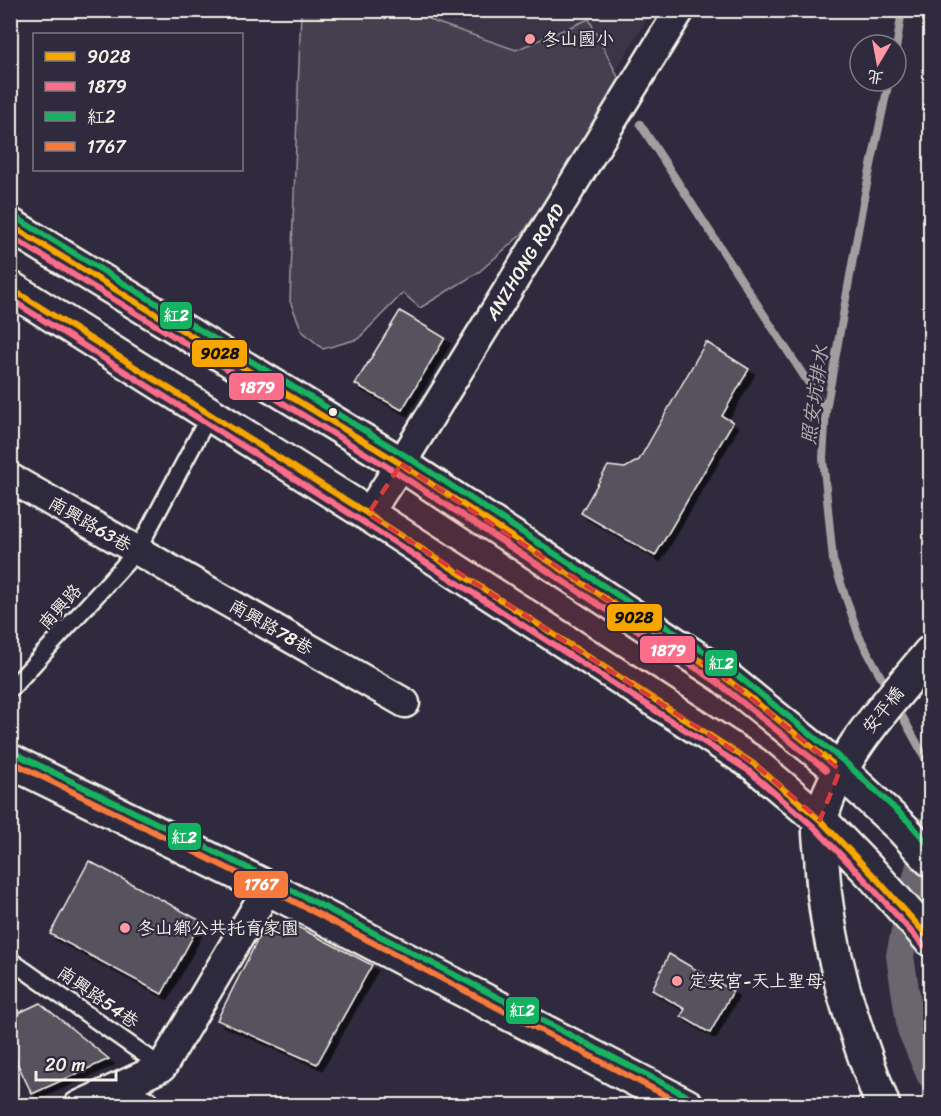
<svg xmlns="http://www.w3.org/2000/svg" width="941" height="1116" font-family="Sriracha,'LXGW WenKai TC',sans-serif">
  <defs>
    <filter id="shadow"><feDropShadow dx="5.5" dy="5.5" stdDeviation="0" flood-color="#0009"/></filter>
  </defs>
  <rect width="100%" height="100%" fill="#2f2a3d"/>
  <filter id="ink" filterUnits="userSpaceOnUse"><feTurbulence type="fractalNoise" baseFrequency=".0167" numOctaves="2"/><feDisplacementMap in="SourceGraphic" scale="12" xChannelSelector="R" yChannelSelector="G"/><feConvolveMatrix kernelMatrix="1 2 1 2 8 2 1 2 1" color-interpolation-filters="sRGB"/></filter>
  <g filter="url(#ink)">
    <!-- built -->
    <path fill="#3b3647" d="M381 11H652L617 68 591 76Z"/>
    <!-- green -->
    <path fill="#454050" stroke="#9c989c" stroke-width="1.5" d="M301 11H417L435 22 516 50 589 19 622 85 523 233 479 272 420 308 403 293 358 339 323 349 302 331 290 301Z"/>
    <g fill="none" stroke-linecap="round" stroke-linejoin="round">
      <!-- stream -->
      <g stroke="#a19ea0" stroke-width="8">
        <path d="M896 49 902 10"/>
        <path d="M889 81 863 203 826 410 823 458 833 560 859 636 889 692"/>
        <path d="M640 124 826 410"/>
        <path d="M895 703 930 767"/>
      </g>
      <!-- canal -->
      <path stroke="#6a6670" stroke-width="28" d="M930 828 913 892 900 956 911 1029 930 1074"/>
    </g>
    <!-- building -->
    <g fill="#56525f" stroke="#f4f1e8" stroke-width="1.5" filter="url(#shadow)">
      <path d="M400 311 445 338 402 410 355 384Z"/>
      <path d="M706 342 749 369 722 416 733 422 655 556 581 513 608 466 625 468 639 460Z"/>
      <path d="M89 861 201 921 162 994 50 934Z"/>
      <path d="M292 924 372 965 317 1064 217 1020 262 931 280 925Z"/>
      <path d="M669 954 733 991 710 1033 681 1016 685 1009 652 990Z"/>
      <path d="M40 1003 109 1059 32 1094 10 1048V1017Z"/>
    </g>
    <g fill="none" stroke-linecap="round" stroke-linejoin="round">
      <defs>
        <g id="service">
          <path d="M10 690 137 551 210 414"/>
          <path d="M10 960 162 1067"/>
        </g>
        <g id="minor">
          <path d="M10 478 405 703"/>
          <path id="s1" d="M368 514 401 464 680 10"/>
          <path d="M113 1090 147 1106"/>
          <path d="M78 1106 162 1067 268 888"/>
        </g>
        <g id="tertiary">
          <path d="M10 761 268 888 687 1106"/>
          <path d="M883 1106C852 1023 827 953 822 864 822 850 817 831 821 818 839 753 889 703 930 653"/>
        </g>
        <g id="primary">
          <path d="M10 225 401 464 722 675 840 770 903 829 930 859"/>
          <path d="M10 288 368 514 754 764 820 820 875 877 930 939"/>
        </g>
      </defs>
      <!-- service casing -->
      <use href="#service" stroke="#f4f1e8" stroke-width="20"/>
      <!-- minor casing -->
      <use href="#minor" stroke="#f4f1e8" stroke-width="33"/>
      <!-- tertiary casing -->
      <use href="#tertiary" stroke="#f4f1e8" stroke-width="38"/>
      <!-- primary casing -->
      <use href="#primary" stroke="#f4f1e8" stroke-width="38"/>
      <!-- service -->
      <use href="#service" stroke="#2f2a3d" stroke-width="15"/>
      <!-- minor -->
      <use href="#minor" stroke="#2f2a3d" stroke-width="28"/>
      <!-- tertiary -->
      <use href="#tertiary" stroke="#2f2a3d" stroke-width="33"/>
      <!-- primary -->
      <use href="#primary" stroke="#2f2a3d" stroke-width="33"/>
      <defs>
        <g id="bus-1">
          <path d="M10 225 401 464 722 675 832 763"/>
          <path d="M10 288 368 514 754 764 820 820 875 877 930 939"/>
        </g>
        <g id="bus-2">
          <path d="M10 236 396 472 717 682 826 770"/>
          <path d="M10 299 363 522 749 771 814 827 868 883 923 945"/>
        </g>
        <g id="bus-3">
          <path d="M15 217 406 456 727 667 846 763 909 822 930 846"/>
          <path d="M14 753 272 880 691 1098"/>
        </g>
        <path id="bus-4" d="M10 761 268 888 686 1106"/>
      </defs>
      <!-- bus-1 casing -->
      <use href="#bus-1" stroke="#2f2a3d" stroke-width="10"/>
      <!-- bus-2 casing -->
      <use href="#bus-2" stroke="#2f2a3d" stroke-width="10"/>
      <!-- bus-3 casing -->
      <use href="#bus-3" stroke="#2f2a3d" stroke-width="10"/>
      <!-- bus-4 casing -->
      <use href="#bus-4" stroke="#2f2a3d" stroke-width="10"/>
      <!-- bus-1 -->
      <use href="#bus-1" stroke="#f7a600" stroke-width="6"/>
      <!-- bus-2 -->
      <use href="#bus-2" stroke="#fb6d88" stroke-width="6"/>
      <!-- bus-3 -->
      <use href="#bus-3" stroke="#13b361" stroke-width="6"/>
      <!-- bus-4 -->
      <use href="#bus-4" stroke="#f6793e" stroke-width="6"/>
    </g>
  </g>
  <!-- marked area -->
  <path fill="#d93c3b" fill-opacity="0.2" stroke="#d93c3b" stroke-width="4.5" stroke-dasharray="12 8" stroke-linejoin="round" d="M401 464 722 675 840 770 820 820 754 764 368 514Z"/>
  <!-- markers -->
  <g fill="#ff9aa2" stroke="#2f2a3d" stroke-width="2">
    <circle cx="530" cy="39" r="6"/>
    <circle cx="125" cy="928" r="6"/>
    <circle cx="677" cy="981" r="6"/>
  </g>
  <circle fill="#f4f1e8" stroke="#2f2a3d" stroke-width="2" cx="333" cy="412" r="5"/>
  <g text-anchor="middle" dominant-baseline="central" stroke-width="4.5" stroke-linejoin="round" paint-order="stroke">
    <!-- poi labels -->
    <g font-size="18" fill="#f4f1e8" stroke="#2f2a3d" text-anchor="start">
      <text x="542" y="39">冬山國小</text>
      <text x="137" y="928">冬山鄉公共托育家園</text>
      <text x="689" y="981">定安宮-天上聖母</text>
    </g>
    <!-- street labels -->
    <g font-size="18" fill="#f4f1e8" stroke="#2f2a3d">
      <text stroke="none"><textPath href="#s1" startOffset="297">ANZHONG ROAD</textPath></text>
      <text transform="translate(90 524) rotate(30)">南興路63巷</text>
      <text transform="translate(60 607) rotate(-48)">南興路</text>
      <text transform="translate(271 627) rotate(30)">南興路78巷</text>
      <text transform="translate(883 710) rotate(-51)">安平橋</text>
      <text transform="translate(98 997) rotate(35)">南興路54巷</text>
    </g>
    <!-- water labels -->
    <g font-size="20" font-style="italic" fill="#b6b2b2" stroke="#2f2a3d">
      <text transform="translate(815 395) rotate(-82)">照安坑排水</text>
    </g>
  </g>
  <g stroke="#2f2a3d" stroke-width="2">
    <rect x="159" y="301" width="34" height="29" rx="6" fill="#13b361"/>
    <rect x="191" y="339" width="57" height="29" rx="6" fill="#f7a600"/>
    <rect x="228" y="372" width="57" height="29" rx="6" fill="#fb6d88"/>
    <rect x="606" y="603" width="57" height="29" rx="6" fill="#f7a600"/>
    <rect x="639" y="635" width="57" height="29" rx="6" fill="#fb6d88"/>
    <rect x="704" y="649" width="34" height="28" rx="6" fill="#13b361"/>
    <rect x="167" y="822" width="35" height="29" rx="6" fill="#13b361"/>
    <rect x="233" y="870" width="56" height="29" rx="6" fill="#f6793e"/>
    <rect x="505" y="996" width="35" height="29" rx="6" fill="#13b361"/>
  </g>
  <g font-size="16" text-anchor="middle" font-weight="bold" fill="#fff">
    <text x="176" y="321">紅2</text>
    <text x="257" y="393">1879</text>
    <text x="668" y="656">1879</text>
    <text x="721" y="669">紅2</text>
    <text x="184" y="843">紅2</text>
    <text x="261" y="890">1767</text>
    <text x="522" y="1016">紅2</text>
  </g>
  <g font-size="16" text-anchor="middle" font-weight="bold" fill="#111">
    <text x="220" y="359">9028</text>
    <text x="634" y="623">9028</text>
  </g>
  <!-- margin -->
  <rect width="941" height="1116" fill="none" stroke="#2f2a3d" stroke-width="36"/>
  <rect x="18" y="18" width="905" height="1080" fill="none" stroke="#f4f1e8" stroke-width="2" filter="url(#ink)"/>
  <!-- legend -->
  <rect x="33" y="33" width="210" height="138" fill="#2f2a3d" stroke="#7e7a81" stroke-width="1.5"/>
  <rect x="45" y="52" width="30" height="9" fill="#f7a600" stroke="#7e7a81" stroke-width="1.5"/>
  <text x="87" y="63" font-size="18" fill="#f4f1e8">9028</text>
  <rect x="45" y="82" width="30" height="9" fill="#fb6d88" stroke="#7e7a81" stroke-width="1.5"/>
  <text x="87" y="93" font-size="18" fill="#f4f1e8">1879</text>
  <rect x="45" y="112" width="30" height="9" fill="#13b361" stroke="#7e7a81" stroke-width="1.5"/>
  <text x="87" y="123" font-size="18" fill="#f4f1e8">紅2</text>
  <rect x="45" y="142" width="30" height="9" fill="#f6793e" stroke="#7e7a81" stroke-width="1.5"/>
  <text x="87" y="153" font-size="18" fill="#f4f1e8">1767</text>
  <!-- north arrow -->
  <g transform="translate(878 63) rotate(190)"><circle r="28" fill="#2f2a3d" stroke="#7e7a81" stroke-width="1.5"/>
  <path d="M0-4.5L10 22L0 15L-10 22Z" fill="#ff9aa2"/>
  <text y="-9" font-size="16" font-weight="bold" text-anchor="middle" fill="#f4f1e8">北</text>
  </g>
  <!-- scale -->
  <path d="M36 1071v9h80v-9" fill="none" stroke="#f4f1e8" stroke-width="3"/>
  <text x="45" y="1071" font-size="18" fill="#f4f1e8" stroke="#2f2a3d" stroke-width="4.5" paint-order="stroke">20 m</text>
</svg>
